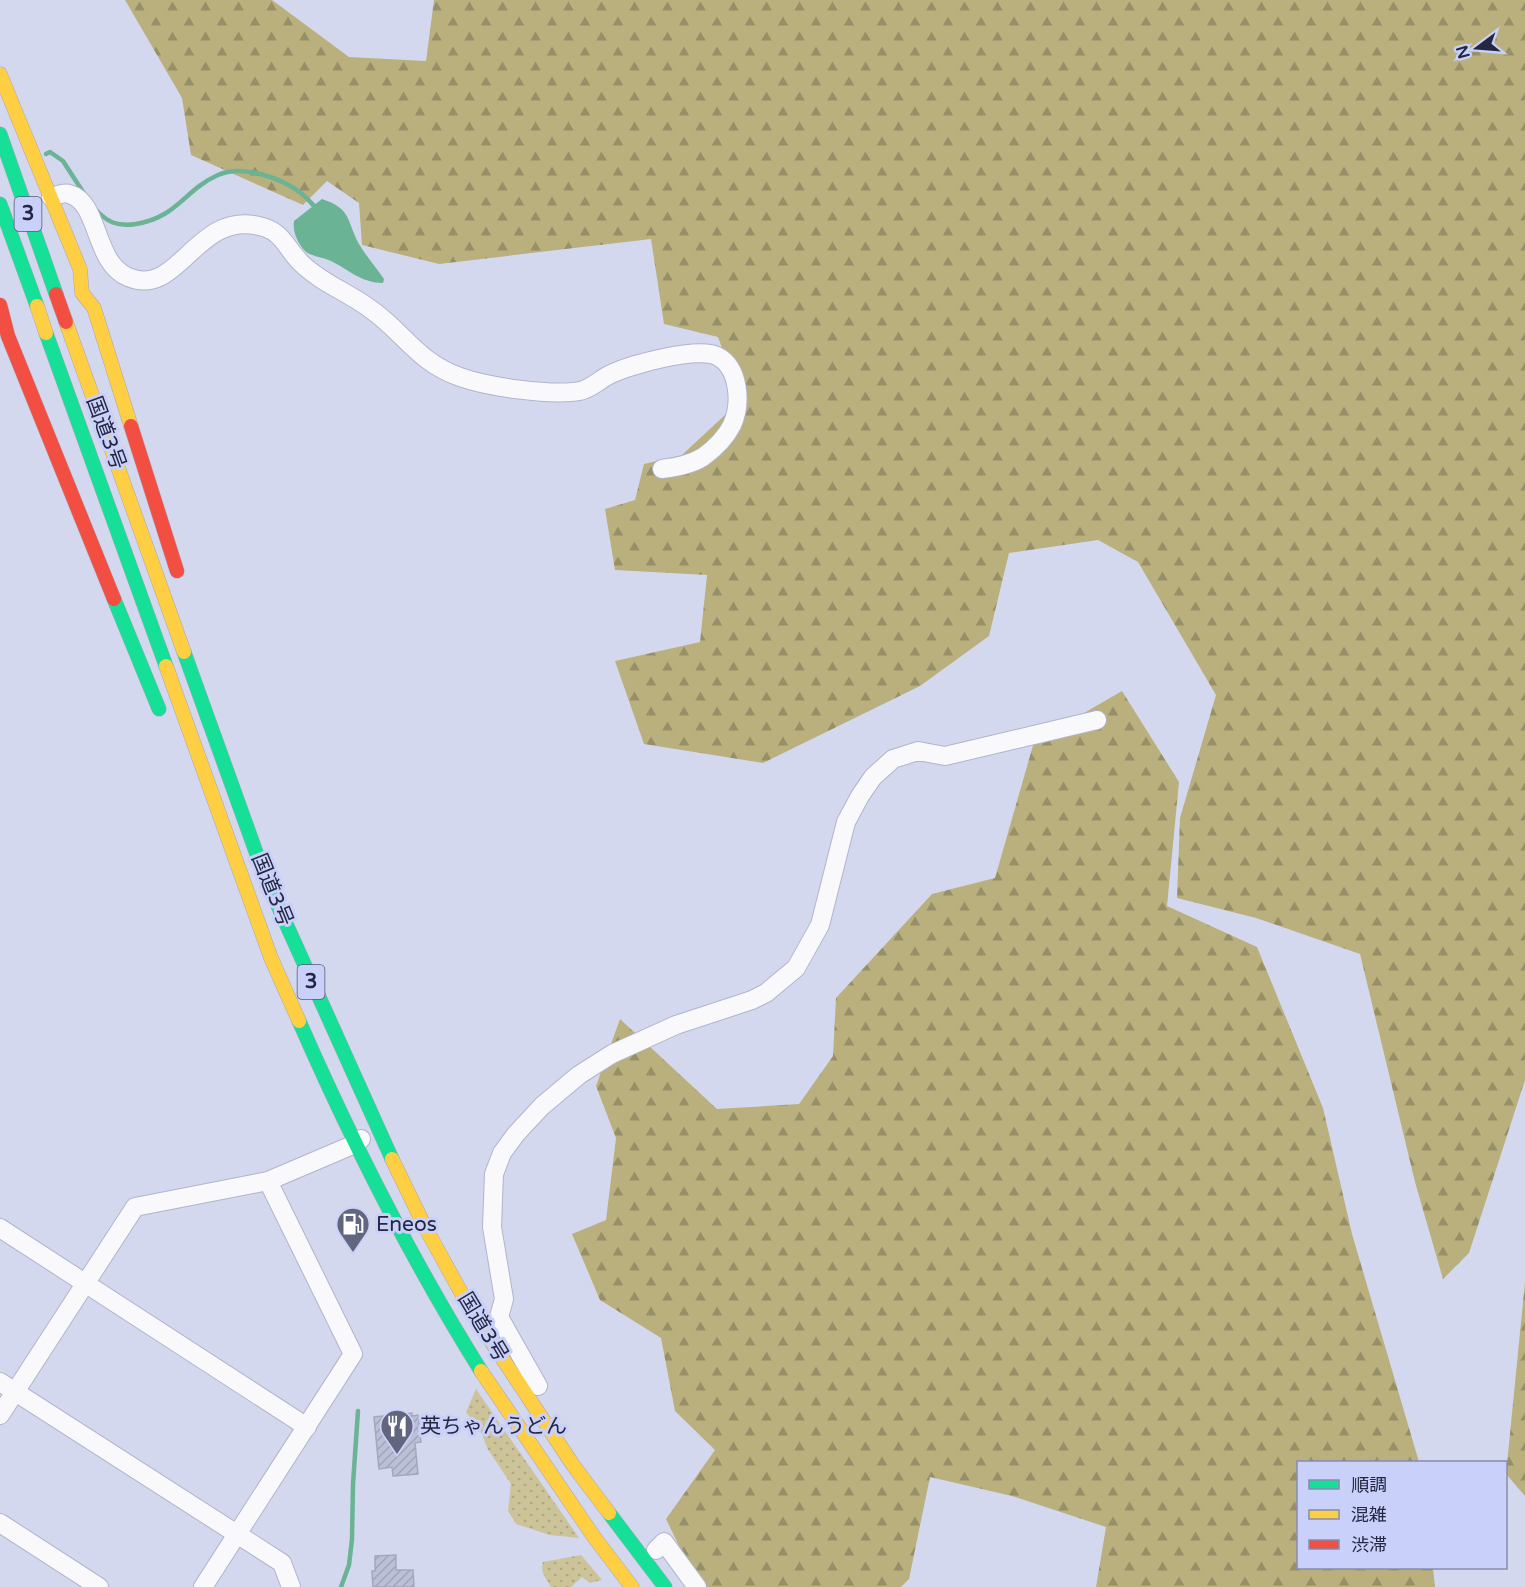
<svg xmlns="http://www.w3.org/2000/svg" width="1525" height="1587" font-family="'Varela Round','Noto Sans JP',sans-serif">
  <defs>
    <pattern id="green-dots" width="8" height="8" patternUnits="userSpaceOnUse" patternTransform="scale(1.5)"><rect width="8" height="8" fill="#ccc398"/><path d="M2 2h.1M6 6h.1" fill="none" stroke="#afa884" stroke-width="1.8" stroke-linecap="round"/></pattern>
    <pattern id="forest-firs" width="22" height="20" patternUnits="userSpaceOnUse" patternTransform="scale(1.5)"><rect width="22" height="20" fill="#bab07d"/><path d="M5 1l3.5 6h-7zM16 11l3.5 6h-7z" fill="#978f68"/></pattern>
    <pattern id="building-hatch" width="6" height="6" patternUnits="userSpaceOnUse" patternTransform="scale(1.5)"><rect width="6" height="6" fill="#bcc0d6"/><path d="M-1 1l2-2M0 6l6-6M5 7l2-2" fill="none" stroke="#a1a5b9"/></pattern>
  </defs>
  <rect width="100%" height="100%" fill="#d4d8ee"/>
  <!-- green -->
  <g fill="url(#green-dots)">
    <path d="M476 1389 579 1538 550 1535 516 1524 508 1511 511 1484 487 1448 482 1434 466 1412Z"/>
    <path d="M581 1555 602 1580 590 1583 582 1577 571 1587H551C546 1578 540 1573 543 1562Z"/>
  </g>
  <!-- forest -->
  <g fill="url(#forest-firs)">
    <path d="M125 0H272L349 57 426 61 434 0H1525V1080L1469 1253 1443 1279 1415 1182 1360 954 1256 918 1177 898 1180 818 1216 695 1138 562 1098 540 1009 553 989 636 920 686 763 763 644 744 615 661 700 642 707 575 615 570 605 509 635 500 644 464 682 455 741 400 718 337 664 324 651 239 439 264 362 245 359 203 327 181 303 205 191 155 182 98Z"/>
    <path d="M1122 691 1179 782 1167 906 1257 947 1323 1108 1352 1234 1419 1462H1298V1568H1433L1435 1587H1096L1106 1527 1012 1496 930 1477 909 1579 901 1587H699L666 1519 715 1450 675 1411 661 1338 600 1300 572 1234 606 1220 616 1138 596 1086 620 1019 717 1109 799 1104 833 1056 836 998 932 894 995 878 1034 742Z"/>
    <path d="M1525 1282V1496L1506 1474Z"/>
  </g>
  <!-- water -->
  <path fill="#6ab395" d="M322 199C352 209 346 220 359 244 366 256 376 267 384 279L383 283C362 283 349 270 331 261 323 257 312 257 305 251 298 244 292 231 294 221Z"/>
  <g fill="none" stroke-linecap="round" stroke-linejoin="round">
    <!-- stream -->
    <g stroke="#6ab395" stroke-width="4.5">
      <path d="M46 154 50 152 63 161 85 195"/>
      <path d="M95 209C107 222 117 227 136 224 178 217 184 190 218 175 242 164 281 178 301 193 307 198 312 204 317 209"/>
      <path d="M341 1587 349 1565 352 1539 353 1484 358 1411"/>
    </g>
  </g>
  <!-- building -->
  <g fill="url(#building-hatch)" stroke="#a4a7bd" stroke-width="1.5">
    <path d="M412 1413V1416L418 1415 421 1442 415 1443 418 1474 393 1476 392 1467 379 1469 374 1417Z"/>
    <path d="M396 1555V1570H413L414 1587H373L372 1571H375V1556Z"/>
  </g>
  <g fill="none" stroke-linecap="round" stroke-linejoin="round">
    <defs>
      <g id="street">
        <path d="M51 197C56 196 64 192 69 194 100 202 93 262 128 277 179 299 195 211 259 226 283 231 285 247 301 263 320 282 347 292 369 308 404 332 417 362 460 377 488 387 551 396 580 391 591 389 599 380 609 375 628 365 699 346 717 356 739 367 742 403 732 425 726 437 714 449 703 457 690 465 676 467 662 469"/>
        <path d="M0 1228 307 1427"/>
        <path d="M0 1382 282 1563 291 1587"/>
        <path d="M538 1386 499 1317 504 1299 492 1227 494 1174 502 1153 516 1134 542 1106 579 1075 612 1054 676 1025 752 1000 766 993 796 968 820 925 846 822 860 796 873 777 893 759 918 751 945 756 1097 720"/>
        <path d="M0 1415 135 1207 268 1181 355 1144 361 1139"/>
        <path d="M0 1523 99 1587"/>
        <path d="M656 1550 664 1542 697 1587"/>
        <path d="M203 1587 353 1354 268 1181"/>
      </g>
      <g id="fast">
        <path d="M0 134 56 294"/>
        <path d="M0 204 37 306"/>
        <path d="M46 333 166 666"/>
        <path d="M114 599 159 709"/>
        <path d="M184 652 265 877 392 1159"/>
        <path d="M299 1021C352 1142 411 1259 481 1371"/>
        <path d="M609 1513 665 1587"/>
      </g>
      <g id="slow">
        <path d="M0 74 80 269 82 293 94 308 131 426"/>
        <path d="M66 322 184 652"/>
        <path d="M166 666 271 958 299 1021"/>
        <path d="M392 1159 425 1227 473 1314 573 1465 609 1513"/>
        <path d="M481 1371 594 1537 632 1587"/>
      </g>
      <g id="jam">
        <path d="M0 305 8 336 114 599"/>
        <path d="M131 426 177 571"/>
      </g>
    </defs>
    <!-- street casing -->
    <use href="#street" stroke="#b1b4cb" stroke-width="20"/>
    <!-- fast casing -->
    <use href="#fast" stroke="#aba5b6" stroke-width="15"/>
    <!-- slow casing -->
    <use href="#slow" stroke="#aba5b6" stroke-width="15"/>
    <!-- jam casing -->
    <use href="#jam" stroke="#aba5b6" stroke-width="15"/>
    <!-- street -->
    <use href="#street" stroke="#f9f9fc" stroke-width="18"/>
    <!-- fast -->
    <use href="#fast" stroke="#16e098" stroke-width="14"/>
    <!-- slow -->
    <use href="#slow" stroke="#ffcf43" stroke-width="14"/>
    <!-- jam -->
    <use href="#jam" stroke="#f24e42" stroke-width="14"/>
    <defs>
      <path id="slow-bridge" d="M37 306 46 333"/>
      <path id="jam-bridge" d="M56 294 66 322"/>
    </defs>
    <!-- slow-bridge casing -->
    <use href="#slow-bridge" stroke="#aba5b6" stroke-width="15" stroke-linecap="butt"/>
    <!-- jam-bridge casing -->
    <use href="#jam-bridge" stroke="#aba5b6" stroke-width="15" stroke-linecap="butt"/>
    <!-- slow-bridge -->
    <use href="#slow-bridge" stroke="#ffcf43" stroke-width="14"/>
    <!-- jam-bridge -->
    <use href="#jam-bridge" stroke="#f24e42" stroke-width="14"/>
  </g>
  <!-- icons -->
  <defs>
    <symbol id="fuel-pin" viewBox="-11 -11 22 30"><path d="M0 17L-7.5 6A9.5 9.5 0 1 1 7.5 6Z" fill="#61657e" stroke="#c9d0f9"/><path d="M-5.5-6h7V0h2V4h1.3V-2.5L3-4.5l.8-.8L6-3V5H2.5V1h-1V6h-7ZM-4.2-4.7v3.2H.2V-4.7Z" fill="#fff"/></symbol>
    <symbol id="restaurant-pin" viewBox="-11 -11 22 30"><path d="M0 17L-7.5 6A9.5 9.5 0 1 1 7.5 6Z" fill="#61657e" stroke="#c9d0f9"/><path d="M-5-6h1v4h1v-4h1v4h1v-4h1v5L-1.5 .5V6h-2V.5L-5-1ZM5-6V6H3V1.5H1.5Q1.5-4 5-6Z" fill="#fff"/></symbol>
  </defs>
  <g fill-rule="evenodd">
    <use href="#fuel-pin" x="334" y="1205" width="38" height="52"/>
    <use href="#restaurant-pin" x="378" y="1407" width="38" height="52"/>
  </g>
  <g text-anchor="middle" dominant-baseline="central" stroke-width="6" stroke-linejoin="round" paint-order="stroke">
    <!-- shield labels -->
    <g fill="#c9d0f9" stroke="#555a78" stroke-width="1.5">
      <rect x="14.5" y="197" width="27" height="34" rx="4.5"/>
      <rect x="297.5" y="965" width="27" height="34" rx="4.5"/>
    </g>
    <g font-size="20" font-weight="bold" fill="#232741">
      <text x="28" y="214">3</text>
      <text x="311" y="982">3</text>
    </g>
    <!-- street labels -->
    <g font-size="21" fill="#232741" stroke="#c9d0f9">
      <text transform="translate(106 433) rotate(70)">国道3号</text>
      <text transform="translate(272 890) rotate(68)">国道3号</text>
      <text transform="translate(483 1327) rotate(59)">国道3号</text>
    </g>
    <!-- poi labels -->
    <g font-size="21" fill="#232741" stroke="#c9d0f9" text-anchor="start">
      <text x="376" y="1224">Eneos</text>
      <text x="420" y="1426">英ちゃんうどん</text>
    </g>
  </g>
  <!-- legend -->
  <rect x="1297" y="1461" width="210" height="108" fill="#c9d0f9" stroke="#878caf" stroke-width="1.5"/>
  <rect x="1309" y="1480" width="30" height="9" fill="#16e098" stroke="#878caf" stroke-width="1.5"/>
  <text x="1351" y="1491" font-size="18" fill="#232741">順調</text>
  <rect x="1309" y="1510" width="30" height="9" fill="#ffcf43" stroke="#878caf" stroke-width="1.5"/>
  <text x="1351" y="1521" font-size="18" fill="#232741">混雑</text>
  <rect x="1309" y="1540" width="30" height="9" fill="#f24e42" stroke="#878caf" stroke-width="1.5"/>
  <text x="1351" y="1551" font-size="18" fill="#232741">渋滞</text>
  <!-- north arrow -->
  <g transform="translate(1477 48) rotate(254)" stroke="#c9d0f9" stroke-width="4.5" paint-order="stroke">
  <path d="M0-4.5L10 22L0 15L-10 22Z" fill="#232741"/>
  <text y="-9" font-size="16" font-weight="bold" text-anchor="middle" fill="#232741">N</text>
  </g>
</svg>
